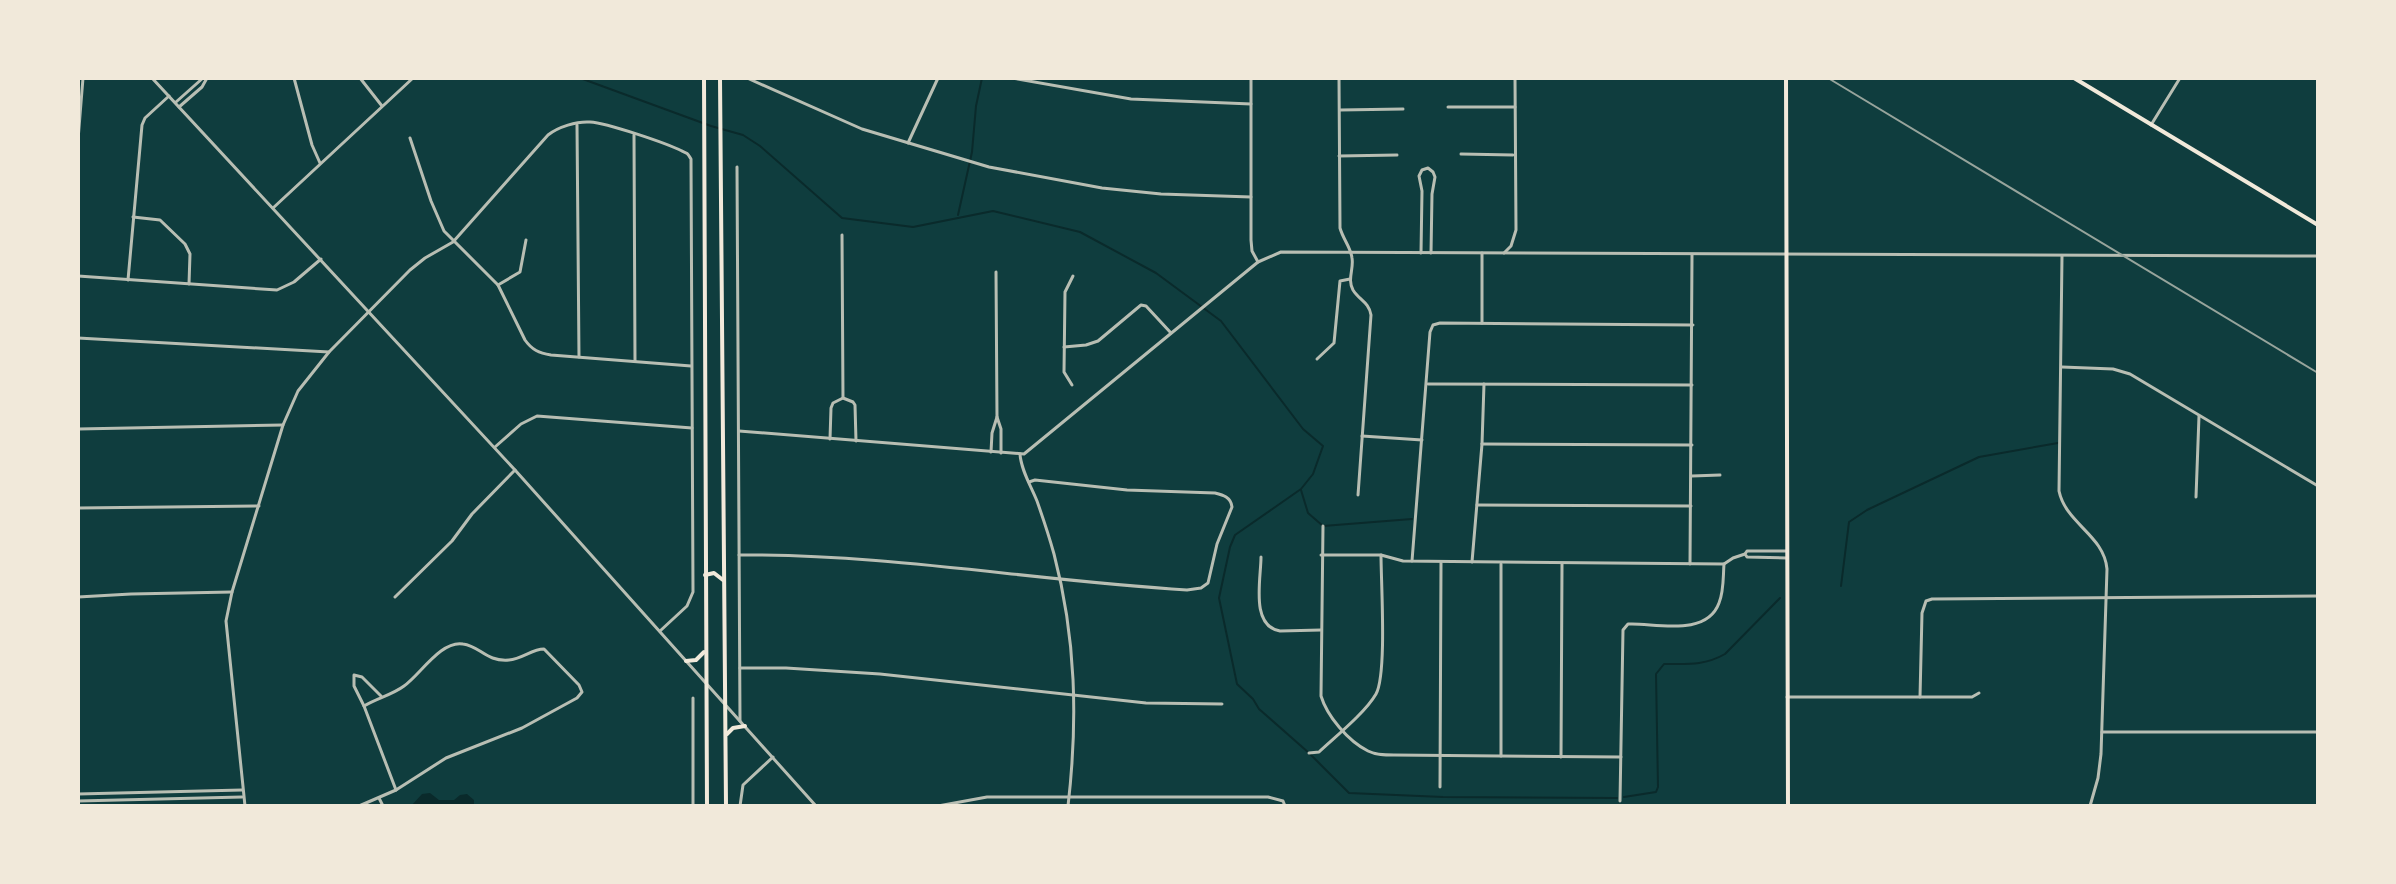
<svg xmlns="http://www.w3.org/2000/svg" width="2396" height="884" font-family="'Asap Condensed',sans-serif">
  <rect width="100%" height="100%" fill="#0f3d3e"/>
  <!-- water -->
  <path fill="#0a2a2b" d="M430 793 439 800H454L460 795 467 794 474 800V806H411L422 794Z"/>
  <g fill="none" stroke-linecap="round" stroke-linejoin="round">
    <!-- stream -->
    <g stroke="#0a2a2b" stroke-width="2">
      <path d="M580 78 711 126 743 135 760 146 842 218 913 227 993 211 1080 232 1156 273 1221 321 1303 429 1323 446 1313 474 1301 489 1235 535 1230 547 1219 598 1237 684 1253 699 1259 709 1309 753 1349 793 1443 797 1617 798"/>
      <path d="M958 215 972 152 976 106 982 78"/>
      <path d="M1301 490 1308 513 1323 526 1412 519"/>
      <path d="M1841 586 1849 522 1867 510 1979 457 2058 443"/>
      <path d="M1624 797 1656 792 1658 787 1656 674 1664 664C1687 664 1704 666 1725 654L1780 598"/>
    </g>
    <!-- minor -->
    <g stroke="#b8beb3" stroke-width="3">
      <path d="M294 78 312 145 320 163"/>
      <path d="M360 78 382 106"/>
      <path d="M747 78 862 129 989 167 1102 188 1161 194 1251 197"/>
      <path d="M1012 78 1131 99 1251 104"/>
      <path d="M1251 78V240L1252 251 1258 262"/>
      <path d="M1339 78 1340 228C1343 239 1351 248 1352 258 1354 269 1347 279 1353 290 1359 300 1369 302 1371 315L1358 495"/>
      <path d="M176 102 203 78"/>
      <path d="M179 107 202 87 207 78"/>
      <path d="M1448 107H1515"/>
      <path d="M1340 110 1403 109"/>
      <path d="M577 125 579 357"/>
      <path d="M2151 125 2180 78"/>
      <path d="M634 135 635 361"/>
      <path d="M410 138 431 201 444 231 498 285 525 340C532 350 539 353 551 355L691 366"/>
      <path d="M78 140 83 78"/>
      <path d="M908 143 938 78"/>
      <path d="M1461 154 1513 155"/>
      <path d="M1339 156 1397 155"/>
      <path d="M737 167 740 721"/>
      <path d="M273 208 413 78"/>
      <path d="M133 217 160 220 185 244 190 254 189 284"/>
      <path d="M842 235 843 398"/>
      <path d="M1421 253 1422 191 1419 176 1422 170 1428 168 1433 172 1435 177 1432 194 1431 253"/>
      <path d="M1482 253V323"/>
      <path d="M1504 253 1511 246 1516 230 1515 78"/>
      <path d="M2062 256 2059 491C2066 524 2104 535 2107 569L2101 754 2098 778 2090 806"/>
      <path d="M996 272 997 417"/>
      <path d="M78 276 277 290 294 282 321 259"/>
      <path d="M128 280 142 125 145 118 169 96"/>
      <path d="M498 285 520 272 526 240"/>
      <path d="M78 338 329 352"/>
      <path d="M1064 347 1086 345 1098 341 1141 305 1146 306 1171 333"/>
      <path d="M1317 359 1334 343 1340 281 1350 279"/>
      <path d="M2062 367 2113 369 2130 374 2318 486"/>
      <path d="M1428 384 1692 385"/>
      <path d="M1072 385 1064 372 1065 292 1073 276"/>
      <path d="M78 429 283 425"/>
      <path d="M1362 436 1422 440"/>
      <path d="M830 439 831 408 833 403 843 398 853 402 855 405 856 441"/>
      <path d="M1482 444 1692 445"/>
      <path d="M495 447 521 424 537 416 692 428"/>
      <path d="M991 452 992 433 997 417 1001 429V453"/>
      <path d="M1020 454C1021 470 1031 486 1037 501 1043 518 1049 536 1054 554 1076 638 1078 720 1068 806"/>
      <path d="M1692 476 1720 475"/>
      <path d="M2196 497 2199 416"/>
      <path d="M1477 505 1691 506"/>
      <path d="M78 508 259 506"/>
      <path d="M1323 526 1321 696C1327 716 1348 741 1368 751 1376 755 1385 755 1394 755L1621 757"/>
      <path d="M739 555C890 554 1037 581 1187 590L1201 588 1208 583 1217 544 1232 507C1231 497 1223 495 1215 493L1127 490 1035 480 1029 482"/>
      <path d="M1321 555H1381L1403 561 1724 564 1733 558 1745 554"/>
      <path d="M1261 557C1261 579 1250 626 1280 631L1321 630"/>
      <path d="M1787 558 1747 557 1745 554 1747 551H1787"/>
      <path d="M1412 561 1430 332 1433 325 1440 323 1693 325"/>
      <path d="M1472 562 1482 444 1484 384"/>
      <path d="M1690 564 1692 255"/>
      <path d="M78 597 131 594 232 592"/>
      <path d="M395 597 452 541 472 514 515 470"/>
      <path d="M740 668H786L880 674 1146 703 1222 704"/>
      <path d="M381 696 362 677 354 675V686L364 706 396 790"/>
      <path d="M1787 697H1972L1979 693"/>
      <path d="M1920 697 1922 613 1926 601 1932 599 2318 596"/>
      <path d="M693 698V806"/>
      <path d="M2102 732H2318"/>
      <path d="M1309 753 1319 752C1335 737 1365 713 1376 694 1387 674 1381 583 1381 555"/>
      <path d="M1501 756V564"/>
      <path d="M1561 757 1562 564"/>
      <path d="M1440 787 1441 563"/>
      <path d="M78 794 242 790"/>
      <path d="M379 798 383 806"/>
      <path d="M78 801 242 797"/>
      <path d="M1620 801 1623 630 1628 624H1632C1659 624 1707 636 1719 603 1724 591 1723 577 1724 564"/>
      <path d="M245 806 226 621 232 592 283 425 298 391 329 352 410 270 425 258 453 242 548 135C558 127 577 121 590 122 607 123 666 143 682 151 689 154 687 153 691 159L693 592 687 606 660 631"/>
      <path d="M359 806 396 790 446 758 522 728 577 698 582 692 579 685 544 649C532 649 522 659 509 660 486 662 480 646 463 644 441 640 420 675 404 686 392 695 377 698 364 706"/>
      <path d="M740 806 743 785 773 757"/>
      <path d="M938 806 987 797H1268L1283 801 1285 806"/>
    </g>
    <!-- tertiary -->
    <g stroke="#b8beb3" stroke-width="3">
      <path d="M152 78 515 470 816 806"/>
      <path d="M739 431 1024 454 1258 262 1281 252 2318 256"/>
    </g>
    <!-- secondary -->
    <path stroke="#f1e9da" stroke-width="4" d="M1786 78 1788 806"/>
    <!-- primary -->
    <g stroke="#f1e9da" stroke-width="4">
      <path d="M704 78 707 806"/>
      <path d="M720 78 726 806"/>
      <path d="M2074 78 2318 225"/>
      <path d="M705 575 714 573 723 580"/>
      <path d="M686 661 696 660 704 652"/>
      <path d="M727 734 733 728 745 726"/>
    </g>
    <!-- rail -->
    <path stroke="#97a49c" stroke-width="2" d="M1828 78 2318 373"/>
  </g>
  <!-- border -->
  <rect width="2396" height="884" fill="none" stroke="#f1e9da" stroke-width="160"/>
</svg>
